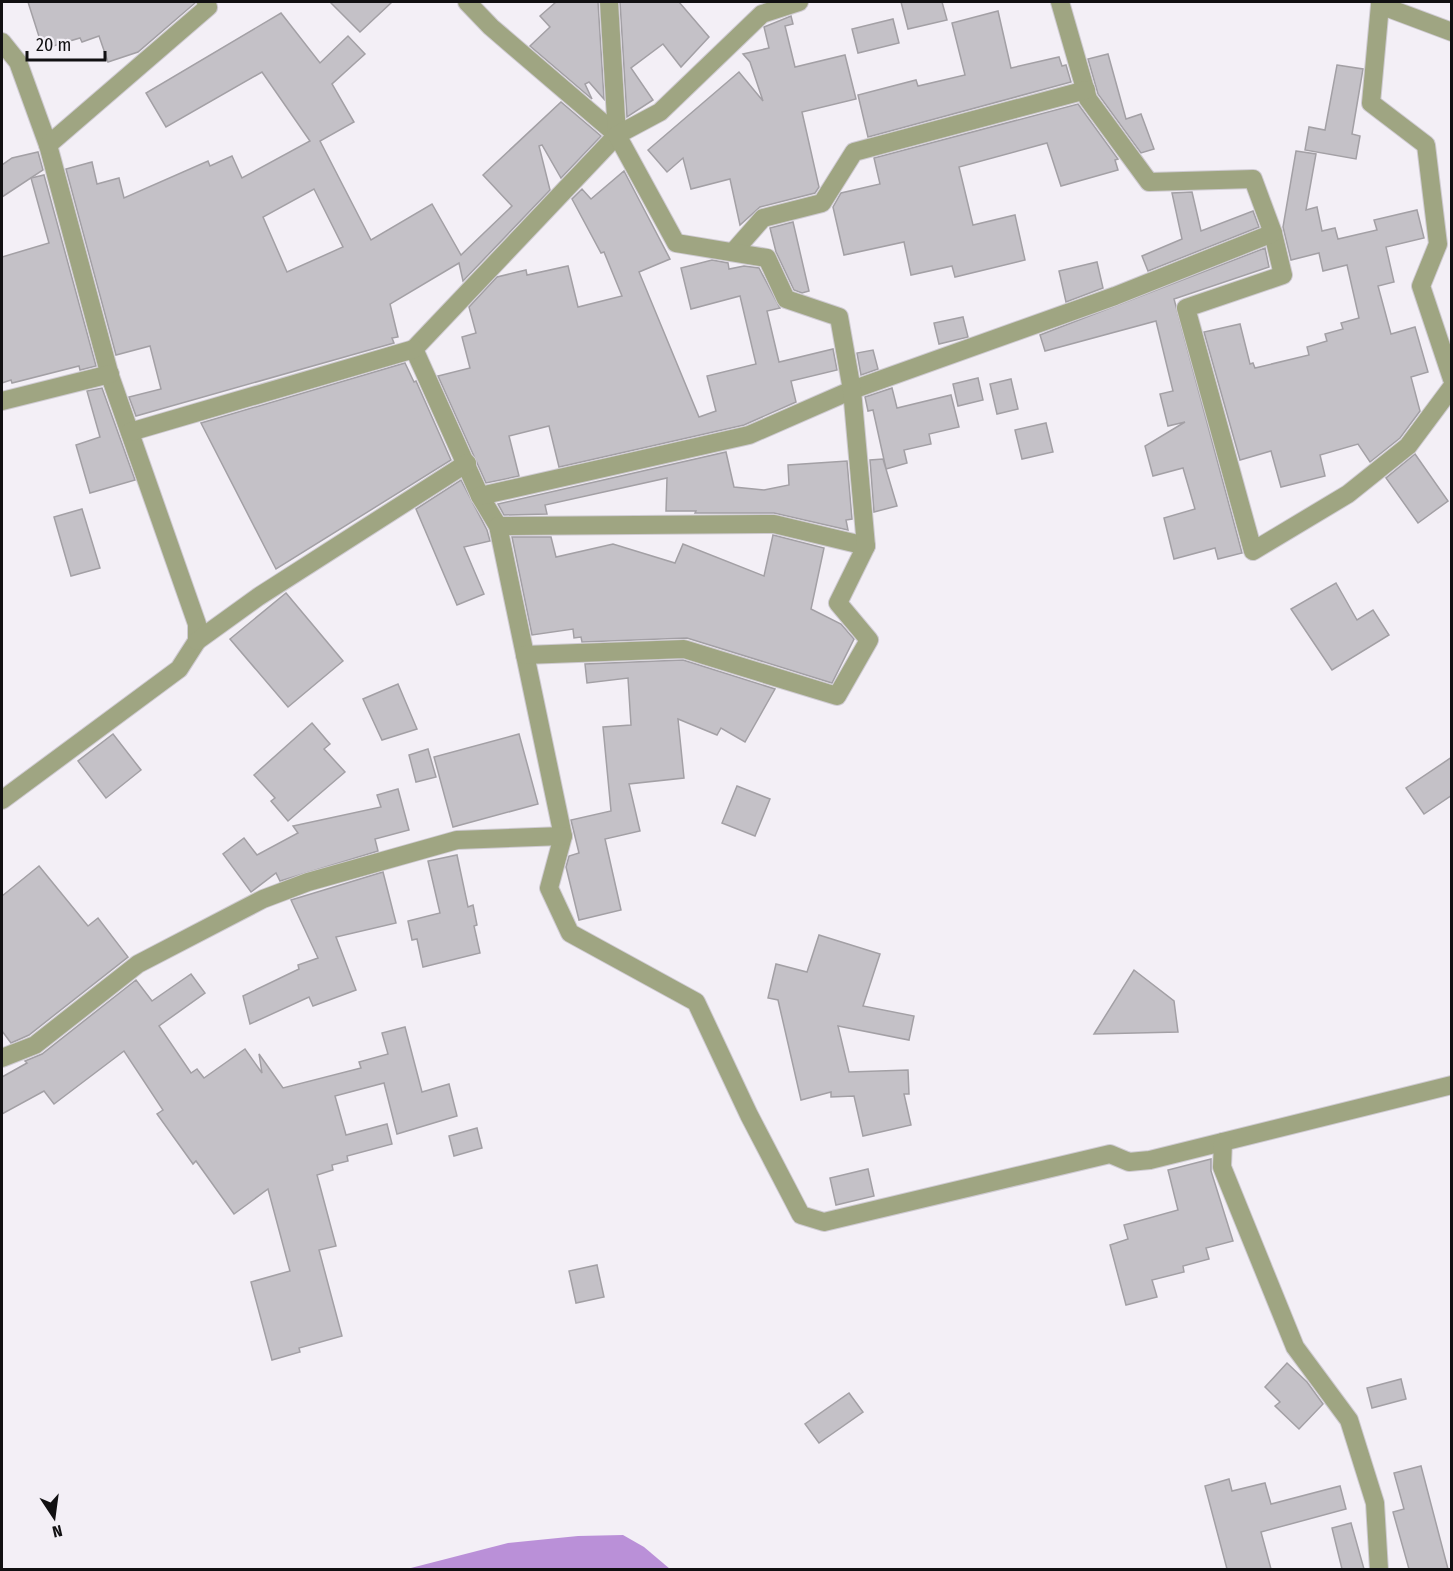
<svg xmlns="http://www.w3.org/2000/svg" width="1453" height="1571" font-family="'Fira Sans Condensed',sans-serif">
  <rect width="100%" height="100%" fill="#f3eff6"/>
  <!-- water -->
  <path fill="#ba90d8" d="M623 1535 644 1547 670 1569H407L508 1543 578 1536Z"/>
  <!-- building -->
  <g fill="#c4c1c7" stroke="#a3a0a5" stroke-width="1.5" fill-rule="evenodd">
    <path d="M28 2H195V3L138 52 108 62 99 36 82 42 80 38 43 49Z"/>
    <path d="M330 2H392L360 32Z"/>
    <path d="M556 2H598L604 99 589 82 585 84 592 99 530 46 550 27 540 16Z"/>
    <path d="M620 2H679L709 37 681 67 663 44 631 68 653 100 627 117Z"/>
    <path d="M901 2H942L947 20 908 29Z"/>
    <path d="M998 11 1011 68 1059 57 1062 66 1066 65 1071 82 868 137 858 95 916 80 918 86 965 75 952 23Z"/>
    <path d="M281 13 320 63 348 36 365 54 332 84 354 122 320 141 371 240 432 204 461 255 512 206 483 175 561 102 601 136 561 178 542 145 539 146 550 190 463 281 459 263 390 304 398 337 392 338 394 343 136 416 129 397 161 389 150 346 116 355 66 169 92 162 97 184 119 178 124 198 208 161 210 166 232 156 242 178 310 141 262 72 166 127 146 93ZM314 189 343 247 287 272 263 217Z"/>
    <path d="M791 16 793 24 785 26 795 67 845 55 856 99 802 112 819 187 815 193 760 207 740 225 730 179 691 189 683 158 667 172 648 150 739 72 763 101 750 62 743 54 769 48 764 27Z"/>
    <path d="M893 19 899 43 858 53 852 29Z"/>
    <path d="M1108 54 1126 119 1141 114 1154 149 1141 153 1098 94 1088 59Z"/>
    <path d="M1337 65 1363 69 1352 134 1360 136 1356 159 1305 150 1309 127 1325 130Z"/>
    <path d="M1078 104 1118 159 1115 160 1118 170 1061 186 1047 143 959 167 973 225 1015 215 1025 260 955 277 952 266 911 275 904 242 844 255 833 207 841 193 880 184 874 158Z"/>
    <path d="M1296 151 1316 154 1306 210 1317 207 1322 231 1335 228 1338 239 1377 230 1374 220 1417 210 1424 238 1386 247 1394 282 1378 286 1391 334 1415 327 1428 372 1411 377 1420 411 1400 438 1370 462 1358 444 1320 455 1325 476 1281 487 1271 451 1240 460 1204 332 1240 324 1250 364 1253 363 1255 368 1309 355 1307 347 1327 341 1325 334 1343 329 1341 323 1359 318 1347 265 1323 271 1319 253 1291 260 1283 227Z"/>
    <path d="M38 152 43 170 2 197V165L12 158Z"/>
    <path d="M624 171 670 259 639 272 699 417 716 411 707 376 756 364 740 296 691 309 681 268 712 260 728 263 729 269 744 266 759 268 780 308 767 311 779 362 833 349 837 370 791 381 796 402 744 425 559 467 549 426 509 436 519 476 486 483 438 376 470 368 462 337 476 333 469 307 497 277 526 270 527 275 568 266 578 307 622 296 604 252 601 253 572 199 582 189 591 199Z"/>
    <path d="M44 175 96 366 80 370 79 366 12 383 11 380 2 383V257L49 243 31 178Z"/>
    <path d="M1192 192 1201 231 1253 211 1259 227 1148 271 1142 256 1182 239 1172 193Z"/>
    <path d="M793 222 809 291 802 293 794 290 776 252 770 228Z"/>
    <path d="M1265 248 1269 267 1174 299 1242 553 1218 559 1215 548 1174 559 1164 518 1195 509 1183 468 1153 476 1145 446 1185 422 1168 426 1160 394 1173 391 1156 321 1045 351 1040 335Z"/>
    <path d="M1097 262 1103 288 1066 302 1059 271Z"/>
    <path d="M963 317 968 337 939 344 934 323Z"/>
    <path d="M873 350 878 369 861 375 857 353Z"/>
    <path d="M405 363 414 382 416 381 451 460 276 569 201 423Z"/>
    <path d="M978 378 983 400 958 406 953 384Z"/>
    <path d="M1011 379 1018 409 997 414 990 384Z"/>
    <path d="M102 388 135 480 90 493 76 445 100 437 87 391Z"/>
    <path d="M892 388 897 408 951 395 959 427 929 434 931 444 904 450 907 463 886 469 873 410 868 411 865 397Z"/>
    <path d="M1046 423 1053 452 1022 459 1015 430Z"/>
    <path d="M726 452 734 487 764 490 789 485 788 465 847 461 852 519 846 520 848 530 774 513H695L696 511H666L667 478 545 505 547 514 504 515 498 504Z"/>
    <path d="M1415 454 1448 501 1418 523 1386 478Z"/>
    <path d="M883 459 897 506 874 512 870 460Z"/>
    <path d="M461 480 487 530 490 541 464 547 484 594 457 605 416 509Z"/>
    <path d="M82 509 100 568 71 576 54 517Z"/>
    <path d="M773 535 824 548 811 609 841 624 854 639 832 683 687 638 582 642 581 637 574 638 573 629 532 635 512 537H551L556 557 613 544 675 563 683 544 764 576Z"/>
    <path d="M1336 583 1357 620 1373 610 1389 635 1332 670 1291 609Z"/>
    <path d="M286 593 343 661 288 707 230 639Z"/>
    <path d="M683 660 775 689 745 742 721 728 717 735 678 719 684 778 629 784 640 831 605 839 621 910 579 920 566 867 569 856 579 853 571 820 611 811 603 727 631 725 628 678 587 683 585 664Z"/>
    <path d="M398 684 417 729 382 740 363 699Z"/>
    <path d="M312 723 330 744 324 749 345 772 288 821 271 801 275 798 254 775Z"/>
    <path d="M113 734 141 770 106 798 78 761Z"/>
    <path d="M519 734 538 804 453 827 434 757Z"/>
    <path d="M428 749 436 777 416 782 409 755Z"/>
    <path d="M1452 757V795L1424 814 1406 788Z"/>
    <path d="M737 786 770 799 755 836 722 823Z"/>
    <path d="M398 789 409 830 375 839 378 851 280 881 276 873 251 892 223 854 244 838 257 855 298 833 293 826 381 807 377 795Z"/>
    <path d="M457 855 468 907 473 905 477 925 474 926 480 953 423 967 417 939 412 940 408 921 440 913 428 861Z"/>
    <path d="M39 866 88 926 98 918 128 957 29 1035 11 1043 2 1031V896Z"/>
    <path d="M383 872 396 923 336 937 356 990 313 1006 309 997 250 1024 243 996 299 969 298 965 318 958 291 900Z"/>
    <path d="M819 935 880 954 863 1006 914 1016 909 1040 838 1026 849 1072 908 1070 909 1094H904L911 1125 863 1136 854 1096 831 1097V1092L801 1100 778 1000 768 998 776 964 807 972Z"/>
    <path d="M1134 970 1174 1001 1178 1032 1094 1034Z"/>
    <path d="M191 974 205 993 159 1026 191 1073 197 1069 204 1078 245 1049 262 1073 259 1054 283 1088 361 1068 359 1062 388 1054 382 1033 405 1027 422 1092 449 1084 457 1116 397 1134 384 1083 335 1096 346 1135 387 1124 392 1144 347 1156 348 1161 332 1165 333 1170 317 1175 336 1246 319 1250 342 1336 299 1348 300 1352 272 1360 251 1282 290 1271 268 1189 234 1214 196 1161 193 1164 157 1114 163 1110 124 1051 54 1104 44 1091 2 1114V1077L27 1063 25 1061 42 1054 136 980 152 1001Z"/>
    <path d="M477 1128 482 1148 454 1156 449 1136Z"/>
    <path d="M1211 1159V1171L1233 1241 1206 1248 1209 1259 1183 1266 1184 1272 1152 1280 1157 1297 1126 1305 1110 1245 1128 1239 1124 1225 1178 1210 1168 1170Z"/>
    <path d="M868 1169 874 1196 836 1205 830 1178Z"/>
    <path d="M597 1265 604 1297 576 1303 569 1271Z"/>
    <path d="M1287 1363 1307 1382 1323 1404 1299 1429 1275 1406 1280 1402 1265 1387Z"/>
    <path d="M1401 1379 1406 1399 1372 1408 1367 1388Z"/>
    <path d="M849 1393 863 1412 819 1443 805 1424Z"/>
    <path d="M1421 1466 1448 1569H1409L1393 1512 1404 1509 1394 1473Z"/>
    <path d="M1229 1479 1232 1491 1265 1483 1271 1504 1340 1486 1346 1509 1261 1532 1271 1569H1227L1205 1486Z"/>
    <path d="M1351 1523 1364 1569H1342L1332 1528Z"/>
  </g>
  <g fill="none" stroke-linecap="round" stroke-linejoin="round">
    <defs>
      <g id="street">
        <path d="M467 2 491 27 617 135"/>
        <path d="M609 2 617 135 414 349 480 496 498 526 563 836 549 888 570 933 696 1002 749 1115 801 1215 824 1222 1110 1154 1129 1162 1150 1160 1452 1085"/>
        <path d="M1060 2 1088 99 1149 182 1253 179 1273 233 1283 275 1186 308 1253 551 1348 494 1408 446 1452 387"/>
        <path d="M1380 2V5L1452 32"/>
        <path d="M1380 5 1371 103 1426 145 1438 244 1421 286 1452 379"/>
        <path d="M2 42 18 62 48 145 110 376 197 624V641L179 669 2 800"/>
        <path d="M48 145 208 7 206 2"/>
        <path d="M734 251 763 218 822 203 854 152 1086 90"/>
        <path d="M2 401 110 374"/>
        <path d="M130 432 414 349"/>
        <path d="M480 496 749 435 852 390 1115 296 1273 233"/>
        <path d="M498 526 774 524 866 546"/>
        <path d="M197 641 258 597 467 463"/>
        <path d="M525 655 684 649 837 696 869 640 838 603 866 546 852 390 839 317 786 299 767 258 676 243 617 135 660 112 762 14 799 2"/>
        <path d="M2 1058 35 1045 138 964 263 899 308 882 457 840 563 836"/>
        <path d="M1223 1142 1222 1167 1295 1347 1349 1420 1375 1503 1379 1570"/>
      </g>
    </defs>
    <!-- street casing -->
    <use href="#street" stroke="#cfcbd2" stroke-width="20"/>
    <!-- street -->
    <use href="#street" stroke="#9fa582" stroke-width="18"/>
  </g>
  <!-- border -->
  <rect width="1453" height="1571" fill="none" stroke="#111012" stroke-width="6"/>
  <!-- north arrow -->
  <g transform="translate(54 1517) rotate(167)" stroke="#f3eff6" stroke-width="4.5" paint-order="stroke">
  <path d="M0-4.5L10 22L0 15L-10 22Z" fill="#111012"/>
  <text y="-9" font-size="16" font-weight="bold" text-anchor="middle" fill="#111012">N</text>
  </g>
  <!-- scale -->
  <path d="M27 51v9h78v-9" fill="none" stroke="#111012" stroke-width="3"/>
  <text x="36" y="51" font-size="18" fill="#111012" stroke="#f3eff6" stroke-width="4.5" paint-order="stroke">20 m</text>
</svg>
